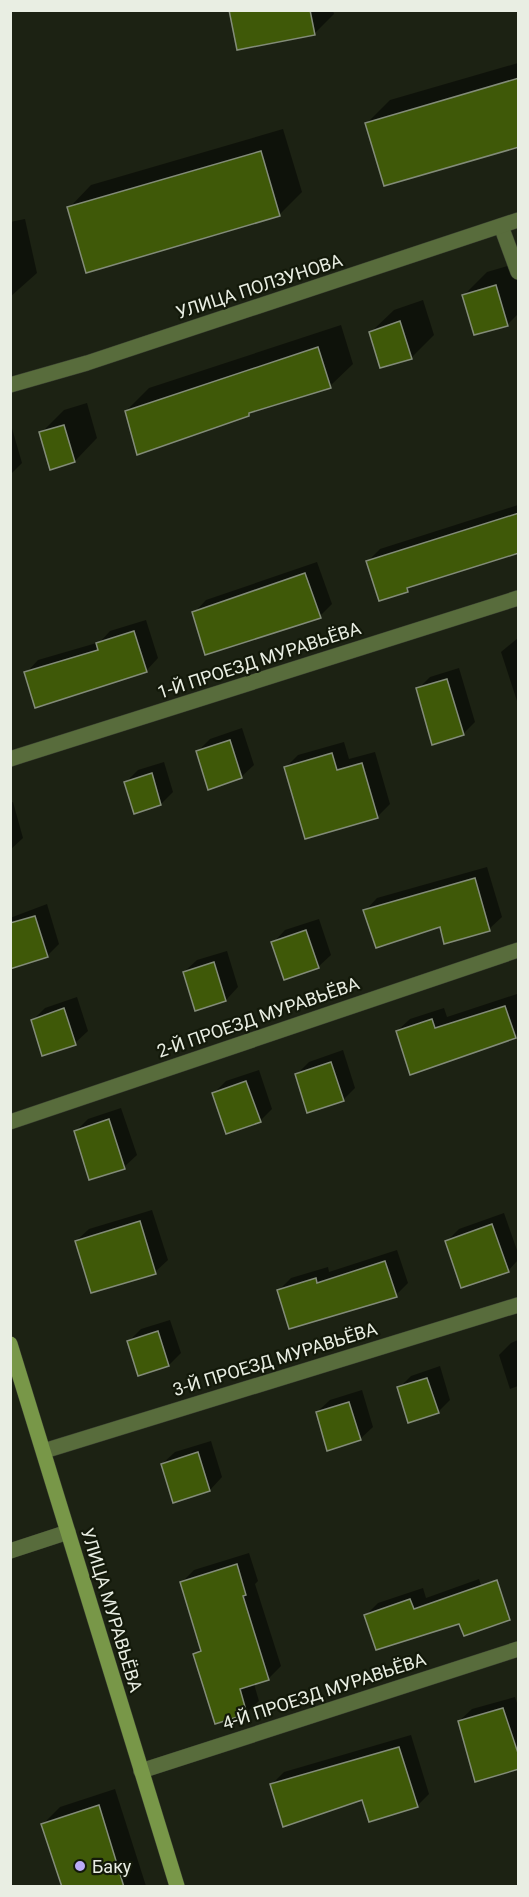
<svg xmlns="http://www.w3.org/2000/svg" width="529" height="1897" font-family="Roboto,sans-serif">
  <rect width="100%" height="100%" fill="#1c2213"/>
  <!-- shadow -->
  <g fill="#0007">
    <path d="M231 10H333L334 14 314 34Z"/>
    <path d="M518 63V146L367 123 390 100Z"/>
    <path d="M283 129 302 192 279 215 69 208 91 185Z"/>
    <path d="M25 219 37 273 10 297V222Z"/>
    <path d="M518 263V314L507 325 464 295 487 272Z"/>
    <path d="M423 300 434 335 411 358 371 332 394 310Z"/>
    <path d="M341 325 353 364 330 386 253 410 249 414 126 411 149 388Z"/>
    <path d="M87 403 97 438 75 461 51 468 41 433 64 410Z"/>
    <path d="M11 425 22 463 10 475V425Z"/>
    <path d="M518 505V550L414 584 407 590 368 561 380 549Z"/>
    <path d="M317 562 332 604 320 616 194 613 206 600Z"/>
    <path d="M146 620 158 658 146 671 26 673 38 660 100 642 110 631Z"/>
    <path d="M518 638V704L501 652Z"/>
    <path d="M459 668 475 722 463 734 418 689 430 677Z"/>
    <path d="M242 728 254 765 241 777 198 751 210 739Z"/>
    <path d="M344 742 349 759 375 752 390 804 378 816 306 837 285 768 298 755Z"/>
    <path d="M164 762 173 792 161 804 126 782 138 770Z"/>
    <path d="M13 802 23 838 10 850V803Z"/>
    <path d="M487 867 502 917 489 929 441 925 365 911 377 898Z"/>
    <path d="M47 904 59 944 47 956 10 957V918Z"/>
    <path d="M319 919 331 955 318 967 273 943 285 930Z"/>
    <path d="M227 951 238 987 226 1000 184 972 197 960Z"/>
    <path d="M517 994 518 1033 515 1036 397 1031 410 1019 444 1008 447 1017Z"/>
    <path d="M77 997 88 1031 75 1043 33 1020 45 1008Z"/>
    <path d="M343 1050 355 1088 343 1100 297 1074 309 1062Z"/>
    <path d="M259 1070 272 1109 260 1121 214 1093 226 1081Z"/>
    <path d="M121 1108 137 1155 124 1167 76 1131 88 1119Z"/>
    <path d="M152 1210 168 1260 155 1272 76 1241 89 1229Z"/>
    <path d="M504 1213 518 1253V1260L508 1271 447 1241 459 1229Z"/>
    <path d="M397 1250 408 1283 396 1295 279 1290 291 1278 328 1267 329 1272Z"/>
    <path d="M170 1320 181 1353 169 1365 129 1341 141 1329Z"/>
    <path d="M518 1340V1386L510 1389 499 1355 511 1343Z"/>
    <path d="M440 1366 450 1400 438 1412 399 1388 411 1376Z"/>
    <path d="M362 1390 373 1427 360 1439 317 1412 330 1400Z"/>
    <path d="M211 1441 222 1477 210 1490 162 1464 175 1452Z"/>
    <path d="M249 1553 258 1581 255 1584 281 1666 268 1679 254 1684 259 1701 246 1713 195 1654 201 1648 181 1583 194 1570Z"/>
    <path d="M479 1579 487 1605 366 1615 378 1603 423 1588 426 1598Z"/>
    <path d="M515 1697 518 1706V1767L459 1721 472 1709Z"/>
    <path d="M411 1735 429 1794 417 1806 271 1785 284 1772Z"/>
    <path d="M115 1789 146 1886H63L43 1824 60 1807Z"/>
  </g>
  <!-- building -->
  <g fill="#3f5908" stroke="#838c79" stroke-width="1.5">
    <path d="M229 10H310L315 35 237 50Z"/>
    <path d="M519 78V147L384 186 365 123Z"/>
    <path d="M261 151 280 216 86 273 67 207Z"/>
    <path d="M496 285 508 326 474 335 462 295Z"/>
    <path d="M400 321 412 359 380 368 369 332Z"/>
    <path d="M318 347 331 388 249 413V416L137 455 125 411Z"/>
    <path d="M64 425 75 462 50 470 39 432Z"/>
    <path d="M519 513V553L407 588 408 592 379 601 366 561Z"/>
    <path d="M305 573 321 618 205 655 192 612Z"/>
    <path d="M134 631 147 672 35 708 24 672 98 650 96 643Z"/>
    <path d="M447 679 464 735 432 745 416 688Z"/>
    <path d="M230 740 242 778 208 790 196 751Z"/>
    <path d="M332 753 337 770 362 763 378 818 305 839 284 767Z"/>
    <path d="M152 773 161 805 134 814 124 782Z"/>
    <path d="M475 878 490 931 444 944 440 927 376 948 363 910Z"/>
    <path d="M35 916 48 957 10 969V923Z"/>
    <path d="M306 930 319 968 284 980 271 942Z"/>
    <path d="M214 962 226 1001 195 1011 183 972Z"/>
    <path d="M505 1006 516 1038 410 1075 396 1031 432 1019 435 1028Z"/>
    <path d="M64 1008 76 1045 42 1056 31 1020Z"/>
    <path d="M331 1062 344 1101 307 1113 295 1074Z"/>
    <path d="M246 1081 261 1122 226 1134 212 1093Z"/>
    <path d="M109 1119 125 1169 89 1180 74 1131Z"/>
    <path d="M140 1221 156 1274 91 1293 75 1241Z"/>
    <path d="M492 1224 509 1272 461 1288 445 1241Z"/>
    <path d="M385 1261 397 1297 289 1329 277 1290 316 1278 317 1283Z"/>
    <path d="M158 1331 169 1366 138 1376 127 1341Z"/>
    <path d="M427 1378 439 1413 408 1423 397 1387Z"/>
    <path d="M349 1402 361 1440 327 1451 316 1412Z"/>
    <path d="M198 1452 210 1491 173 1503 161 1464Z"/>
    <path d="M237 1564 246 1595 243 1596 269 1680 240 1689 247 1714 215 1724 193 1654 201 1651 180 1582Z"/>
    <path d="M497 1580 510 1620 464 1636 459 1624 376 1650 364 1615 410 1599 414 1609Z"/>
    <path d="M503 1708 519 1756V1769L475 1782 458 1721Z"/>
    <path d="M399 1747 418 1807 369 1822 362 1800 283 1827 270 1784Z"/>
    <path d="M99 1805 124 1887H62L41 1824Z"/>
  </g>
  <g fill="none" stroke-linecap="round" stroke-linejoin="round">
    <defs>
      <g id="lane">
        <path d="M10 759 518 598"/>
        <path d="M10 1122 518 950"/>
        <path d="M44 1451 518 1305"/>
        <path d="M10 1551 68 1532"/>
      </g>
      <g id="street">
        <path d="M501 226 518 272"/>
        <path d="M10 385 87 363 518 220"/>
        <path d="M141 1771 518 1649"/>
      </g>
      <path id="secondary" d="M10 1344 177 1886"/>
    </defs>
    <!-- lane casing -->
    <use href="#lane" stroke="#393f30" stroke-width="16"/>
    <!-- street casing -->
    <use href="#street" stroke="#393f30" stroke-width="16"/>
    <!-- secondary casing -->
    <use href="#secondary" stroke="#393f30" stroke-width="16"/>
    <!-- lane -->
    <use href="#lane" stroke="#586c3c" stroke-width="15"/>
    <!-- street -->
    <use href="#street" stroke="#586c3c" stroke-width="15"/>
    <!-- secondary -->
    <use href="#secondary" stroke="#789748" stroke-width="15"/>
  </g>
  <!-- markers -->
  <circle fill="#bbaaf6" stroke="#13190a" stroke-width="2" cx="80" cy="1866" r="6"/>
  <g text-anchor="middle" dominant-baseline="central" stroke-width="4.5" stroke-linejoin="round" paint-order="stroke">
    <!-- street labels -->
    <g font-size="18" fill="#e9eee3" stroke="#13190a">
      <text transform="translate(259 286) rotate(-18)">УЛИЦА ПОЛЗУНОВА</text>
      <text transform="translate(259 660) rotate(-18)">1-Й ПРОЕЗД МУРАВЬЁВА</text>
      <text transform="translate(258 1017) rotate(-19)">2-Й ПРОЕЗД МУРАВЬЁВА</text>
      <text transform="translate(275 1359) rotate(-17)">3-Й ПРОЕЗД МУРАВЬЁВА</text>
      <text transform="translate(112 1610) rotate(73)">УЛИЦА МУРАВЬЁВА</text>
      <text transform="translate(324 1691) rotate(-18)">4-Й ПРОЕЗД МУРАВЬЁВА</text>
    </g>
    <!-- poi labels -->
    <g font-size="18" fill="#e9eee3" stroke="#13190a" text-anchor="start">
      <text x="92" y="1866">Баку</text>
    </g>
  </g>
  <!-- border -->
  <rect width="529" height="1897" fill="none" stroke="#e9eee3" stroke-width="24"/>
</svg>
